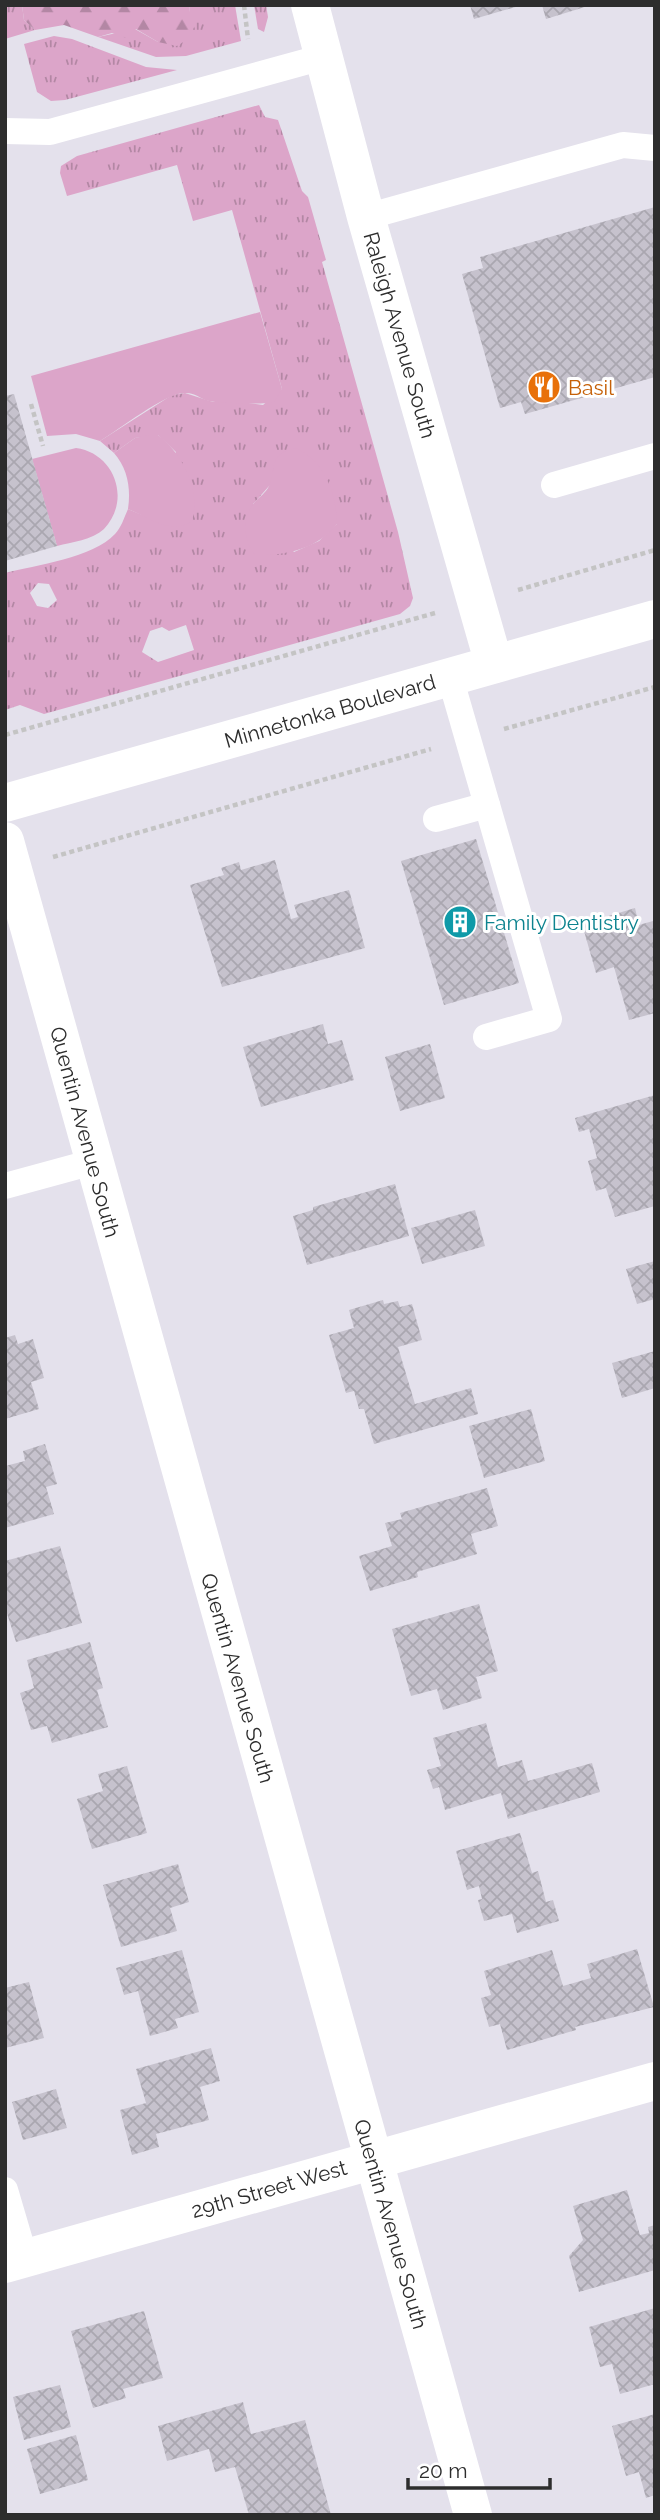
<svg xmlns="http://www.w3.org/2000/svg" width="660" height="2520" font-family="Raleway,sans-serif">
  <defs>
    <pattern id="grass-tufts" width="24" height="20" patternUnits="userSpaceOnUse" patternTransform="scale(1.75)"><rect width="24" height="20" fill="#dca5c9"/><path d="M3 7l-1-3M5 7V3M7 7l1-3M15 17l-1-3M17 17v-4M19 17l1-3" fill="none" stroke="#b387a4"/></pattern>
    <pattern id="forest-firs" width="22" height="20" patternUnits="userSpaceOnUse" patternTransform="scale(1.75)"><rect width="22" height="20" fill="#dca5c9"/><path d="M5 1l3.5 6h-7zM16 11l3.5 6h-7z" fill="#b387a4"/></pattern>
    <pattern id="building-cross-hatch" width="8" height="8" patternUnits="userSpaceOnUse" patternTransform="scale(1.75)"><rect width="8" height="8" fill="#c6c2cd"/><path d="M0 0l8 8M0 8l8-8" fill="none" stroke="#aaa7b0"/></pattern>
  </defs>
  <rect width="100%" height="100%" fill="#e4e1ec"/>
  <!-- grass -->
  <g fill="url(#grass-tufts)" fill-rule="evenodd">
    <path d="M5 5H22L24 20 35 30 5 39Z"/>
    <path d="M190 5H235L241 41 186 56 156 57 98 37 135 29 158 42 189 12Z"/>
    <path d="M254 5H266L268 17 264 32 258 29Z"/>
    <path d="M54 36 72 39 146 67 177 70 65 100 51 101 37 92 24 44Z"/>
    <path d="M259 105 265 117 278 120 302 191 308 197 326 260 322 262 398 532 413 598 410 606 400 614 44 714 20 705 5 710V573C36 565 93 558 115 534 121 528 124 518 128 509L142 515 176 452 158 435 135 438 114 453 100 441 172 395 185 393 213 402 234 401 263 405 282 389 232 210 193 221 177 165 67 196 60 173 61 166 77 156ZM270 485 337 524 319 541 294 552 253 504ZM38 583 49 584 57 600 48 608 37 606 30 593ZM186 625 194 650 158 662 142 652 150 631 162 627 169 631Z"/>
  </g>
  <!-- forest -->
  <path fill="url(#forest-firs)" d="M22 5H190L189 13 196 23 189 38 177 46 158 42 136 29 126 38 112 33 98 37 64 25 35 30 24 20Z"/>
  <!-- park -->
  <g fill="#dca5c9">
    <path d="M260 312 282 389 274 402C266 405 217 403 209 401 200 399 195 392 184 393 164 394 120 429 100 441L76 434 47 436 31 376Z"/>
    <path d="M149 435H158C183 454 201 491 192 521 172 536 148 517 128 509 131 489 128 469 114 453L135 438Z"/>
    <path d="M76 448C114 453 132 499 104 529 92 540 72 542 57 546L32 459Z"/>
    <path d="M296 448C325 462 336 492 337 524 318 549 285 556 255 555 244 540 241 518 254 503 259 497 266 493 269 486 277 467 268 454 296 448Z"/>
  </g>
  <!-- building -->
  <g fill="url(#building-cross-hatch)">
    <path d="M470 5H519V6L474 19Z"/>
    <path d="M542 5H588V6L546 19Z"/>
    <path d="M655 207V377L525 414 521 402 500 408 462 274 483 268 480 257Z"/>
    <path d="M14 394 57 546 5 561V396Z"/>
    <path d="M476 839 519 983 444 1005 401 861Z"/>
    <path d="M275 860 291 919 298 917 294 905 349 890 365 948 222 987 190 885 224 875 221 868 239 862 241 870Z"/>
    <path d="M635 908 639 925 653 921 655 926V1013L629 1020 614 967 596 973 582 924Z"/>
    <path d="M323 1024 328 1044 342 1040 354 1080 261 1107 243 1047Z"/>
    <path d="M430 1044 445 1098 400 1111 385 1057Z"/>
    <path d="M655 1095V1206L615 1217 606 1188 596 1191 588 1161 597 1158 589 1129 579 1132 575 1118Z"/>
    <path d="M395 1184 409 1236 307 1265 293 1216 313 1210V1207Z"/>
    <path d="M475 1210 485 1246 422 1264 411 1228Z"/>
    <path d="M655 1261V1299L637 1304 626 1269Z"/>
    <path d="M383 1300 384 1304 398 1301 400 1307 412 1304 422 1340 398 1347 415 1404 471 1388 478 1414 374 1444 364 1409H359L354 1391 346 1393 329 1335 354 1328 349 1310Z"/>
    <path d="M15 1335 18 1344 33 1339 44 1378 31 1382 39 1409 5 1419V1338Z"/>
    <path d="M655 1351V1388L622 1398 612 1363Z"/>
    <path d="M531 1409 545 1461 484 1478 469 1426Z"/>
    <path d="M45 1444 57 1484 46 1487 54 1514 5 1528V1466L25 1461 23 1451Z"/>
    <path d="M487 1488 498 1526 471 1534 477 1554 417 1572 418 1577 370 1591 359 1556 392 1546 385 1523 402 1519 400 1513Z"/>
    <path d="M60 1546 82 1623 16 1642 5 1607V1561Z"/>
    <path d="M479 1604 498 1671 476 1677 482 1698 443 1710 437 1689 411 1696 392 1629Z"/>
    <path d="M90 1642 103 1688 97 1690 108 1727 52 1743 47 1726 31 1730 20 1693 34 1688 27 1660Z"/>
    <path d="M486 1723 498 1767 522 1760 528 1781 592 1763 600 1792 508 1819 501 1793 445 1810 439 1787 433 1789 427 1770 441 1766 433 1738Z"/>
    <path d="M127 1766 147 1833 92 1849 77 1799 103 1791 98 1774Z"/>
    <path d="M520 1833 532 1873 538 1871 546 1902 553 1900 559 1921 517 1933 512 1914 484 1921 478 1900 482 1899 479 1886 467 1890 456 1851Z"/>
    <path d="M178 1864 189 1902 170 1908 177 1931 121 1947 103 1885Z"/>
    <path d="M637 1949 654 2007 575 2027 576 2030 507 2050 500 2024 489 2027 481 1998 491 1995 484 1971 552 1950 563 1986 591 1978 587 1964Z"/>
    <path d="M182 1950 199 2012 175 2019 178 2028 150 2036 138 1991 124 1995 116 1968Z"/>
    <path d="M29 1982 44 2038 5 2048V1988Z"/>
    <path d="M211 2048 220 2081 200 2087 209 2120 156 2134 159 2147 132 2155 120 2110 146 2103 136 2069Z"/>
    <path d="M56 2089 67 2128 23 2140 12 2102Z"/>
    <path d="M627 2190 640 2235 649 2233 648 2227 655 2225V2270L579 2292 569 2256 583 2240 573 2206Z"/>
    <path d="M655 2308V2384L620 2394 612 2364 600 2367 589 2327Z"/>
    <path d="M144 2311 163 2378 123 2389 126 2398 93 2408 71 2331Z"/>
    <path d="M60 2385 71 2427 24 2440 13 2397Z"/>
    <path d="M243 2402 251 2434 305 2420 331 2515H249L235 2467 215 2472 209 2449 167 2461 158 2426Z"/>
    <path d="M655 2414V2495L646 2498 639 2472 626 2476 612 2426Z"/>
    <path d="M76 2435 88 2480 40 2494 27 2449Z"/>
  </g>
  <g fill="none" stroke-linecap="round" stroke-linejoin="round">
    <!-- path -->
    <g stroke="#c4c4c4" stroke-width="4.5" stroke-dasharray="5 3.5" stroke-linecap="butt">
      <path d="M244 5 248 39"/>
      <path d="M31 404 43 446"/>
      <path d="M518 590 655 550"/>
      <path d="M504 729 655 687"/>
      <path d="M5 735 435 613"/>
      <path d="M53 857 431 749"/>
    </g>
    <!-- lane -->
    <g stroke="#fff" stroke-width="26">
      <path d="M5 131 50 132 323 57"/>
      <path d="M366 217 623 145 655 148"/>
      <path d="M554 485 655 456"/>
      <path d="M450 677 549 1019 486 1037"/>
      <path d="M436 819 487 805"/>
      <path d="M5 1186 93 1162"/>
      <path d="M5 2190 25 2258"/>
    </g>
    <!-- street -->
    <g stroke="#fff" stroke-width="38">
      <path d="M310 5 366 217 494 664"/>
      <path d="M5 841 473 2515"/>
      <path d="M5 2264 655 2081"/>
    </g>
    <!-- secondary -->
    <path stroke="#fff" stroke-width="38" d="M5 803 655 619"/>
  </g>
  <!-- icons -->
  <defs>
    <symbol id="restaurant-disc" viewBox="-11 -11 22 22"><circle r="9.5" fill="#e8710a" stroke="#fff"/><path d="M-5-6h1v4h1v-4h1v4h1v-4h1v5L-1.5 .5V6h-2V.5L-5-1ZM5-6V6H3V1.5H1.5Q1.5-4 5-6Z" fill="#fff"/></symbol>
    <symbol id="building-disc" viewBox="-11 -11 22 22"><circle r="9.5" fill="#0f9aa8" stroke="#fff"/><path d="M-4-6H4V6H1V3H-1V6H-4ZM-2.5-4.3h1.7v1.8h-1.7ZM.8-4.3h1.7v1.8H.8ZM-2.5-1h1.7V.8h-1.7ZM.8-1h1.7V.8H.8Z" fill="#fff"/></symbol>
  </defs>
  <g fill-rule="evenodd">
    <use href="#restaurant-disc" x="525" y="368" width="38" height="38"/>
    <use href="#building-disc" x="441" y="903" width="38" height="38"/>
  </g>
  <g text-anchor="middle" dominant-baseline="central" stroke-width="6" stroke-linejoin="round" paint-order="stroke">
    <!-- street labels -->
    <g font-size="21" fill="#2d2d2d" stroke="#fff">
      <text transform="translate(400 335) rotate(74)">Raleigh Avenue South</text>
      <text transform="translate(330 711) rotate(-16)">Minnetonka Boulevard</text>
      <text transform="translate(85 1132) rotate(75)">Quentin Avenue South</text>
      <text transform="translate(238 1678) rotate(74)">Quentin Avenue South</text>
      <text transform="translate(269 2189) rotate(-16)">29th Street West</text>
      <text transform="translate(391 2224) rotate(74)">Quentin Avenue South</text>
    </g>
    <!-- food labels -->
    <g font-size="21" fill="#c56008" stroke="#fff" text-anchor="start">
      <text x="568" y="387">Basil</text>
    </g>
    <!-- culture labels -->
    <g font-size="21" fill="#0d838f" stroke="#fff" text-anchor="start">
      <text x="484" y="922">Family Dentistry</text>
    </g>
  </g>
  <!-- border -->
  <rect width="660" height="2520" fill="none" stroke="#2d2d2d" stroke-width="14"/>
  <!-- scale -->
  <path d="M408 2478v10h142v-10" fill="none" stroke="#2d2d2d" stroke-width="3.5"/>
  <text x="419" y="2478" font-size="21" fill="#2d2d2d" stroke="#ffffff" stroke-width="5" paint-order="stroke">20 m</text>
</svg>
